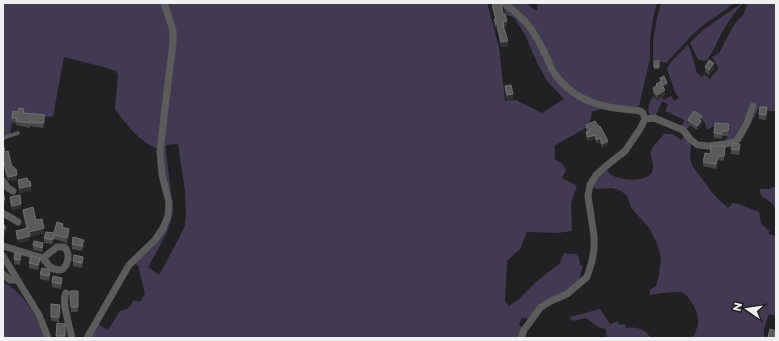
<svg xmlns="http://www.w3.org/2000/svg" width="779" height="341" font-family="Montserrat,sans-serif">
  <rect width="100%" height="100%" fill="#212023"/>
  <!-- green -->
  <g fill="#423a53" fill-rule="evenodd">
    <path d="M3 3H162L169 25 171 38 158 149C138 141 127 125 115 109L118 75 116 71 107 68 64 57 53 116 48 117 14 112 10 134 3 136Z"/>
    <path d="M166 3H487L499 47 505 101 516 100 542 113 564 99 547 81 538 64 530 47 527 38 514 17 506 15 503 4 529 28 560 83 612 111C609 111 607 110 603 109 599 109 596 111 592 112L589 126 554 146C556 151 554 155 555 160 561 162 563 164 566 170L562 178 577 186 571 203 572 231 557 233 527 232 520 249 507 261 505 301 509 306 519 299 537 281 560 263 564 253 576 254 579 258 580 265 583 266 579 280 567 292 528 319 522 317 519 325 524 328 519 338H90L98 324 108 330 120 311 129 308 134 300 140 302 145 294 138 266 134 263 170 219 163 162V144L176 44ZM178 144 185 190 186 216 185 225 180 236 159 275 148 267C157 250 172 229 173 209L166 152V145Z"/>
    <path d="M507 3C519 3 526 0 534 10H537L538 3H657L653 18 650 40V59L639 106 628 108 611 106 582 95 561 78 538 35Z"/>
    <path d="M661 3H735L702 26 692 35 666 63 653 60V41L657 18Z"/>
    <path d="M742 3H743C736 11 729 20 724 29 718 39 714 51 707 60L703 61 698 59 690 43 703 30Z"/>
    <path d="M748 3H776V111H768L758 109 752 121 744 134 726 142 729 129 715 125 707 130 704 121 694 113 687 123 690 126 685 130 650 115C646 108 650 102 653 96L657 100 662 97 664 100 671 96 674 101 679 98 675 92 667 69 671 62 688 45 693 58 697 73 702 77 704 74 710 79 719 68 712 57 719 53 731 30 737 21 743 15ZM662 101 668 104 665 111 684 120 682 126 656 115Z"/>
    <path d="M664 134H673L681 140 684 136 691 145 690 155 691 163 694 168 714 195 728 208 733 203 739 204 759 212 761 223 769 231V234L776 236V316L769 314 764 329V338H692C696 333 699 324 698 317 697 310 688 294 681 292 677 291 655 294 650 295V290L656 286 659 275 661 258 657 243 650 229 632 209 627 196 621 191 612 188 598 189 591 187 606 167C607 169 608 171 609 173 617 181 646 183 652 172 656 162 649 158 651 151 652 146 661 138 664 134Z"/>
    <path d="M776 186V211C775 209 774 206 773 204 767 198 759 199 760 189H769Z"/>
    <path d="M3 282C22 291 38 317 44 338H3Z"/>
    <path d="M600 309 610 324 618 321 619 325 625 324 626 328C637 326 645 329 651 338H607L606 329 598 327 586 318 572 321 570 317Z"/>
  </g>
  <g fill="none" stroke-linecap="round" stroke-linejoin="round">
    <!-- service -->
    <path stroke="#5a5b5a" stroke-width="3.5" d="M3 138 18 133"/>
    <!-- minor -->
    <g stroke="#5a5b5a" stroke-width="7">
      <path d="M503 3C523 16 534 30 544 52 548 59 550 67 555 74 564 88 581 99 597 104 611 109 626 109 640 111L643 113 645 119 640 129 625 151 606 166 596 175 590 185 588 196 594 236V249L592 261 587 277 567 294 551 301 541 307 524 330 521 338"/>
      <path d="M645 119 654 118 683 130 691 140 698 145 708 146 725 144 734 142 738 139 747 123 753 106"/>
      <path d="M3 181 8 188 13 191"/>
      <path d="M3 213 18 222"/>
      <path d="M3 246 43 258 50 267 54 269 60 270 63 269 66 265 68 259V254L66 249 64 247H57L43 258"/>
      <path d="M3 256 39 315 48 338"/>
      <path d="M3 274 10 280H17"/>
      <path d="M66 293C61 301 70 328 72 338"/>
      <path d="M87 338 129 265 155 240 163 228 168 216 169 202 162 175 160 152 164 116 173 43V30L164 3"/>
    </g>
  </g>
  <!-- wall -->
  <g fill="#48474a">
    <path d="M492 3 503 9 502 10 507 26 504 27V28L508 46 501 47 497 28 496 29 494 24 495 19 492 7Z"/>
    <rect x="654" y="61" width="5" height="8"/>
    <path d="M705 67 714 68 709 75 705 72Z"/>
    <path d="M660 78 667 85 663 87 665 95 657 99 653 93V88L656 86V84L660 82Z"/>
    <path d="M505 86 513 99 507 100 505 91Z"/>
    <path d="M767 112 766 120 759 119V114Z"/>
    <path d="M24 113 45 120 43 128 30 126V128L16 125V123L12 122V118Z"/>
    <path d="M688 120H702L701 125 697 130 688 124Z"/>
    <path d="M586 125 608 145 602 148 600 142 597 144 595 139 588 141 586 136V132H588L586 129Z"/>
    <path d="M729 129 728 136H722V139L714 138V133Z"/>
    <path d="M725 146 724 161 718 160 716 169 703 166V162L710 154Z"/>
    <path d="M731 149H740L739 155 731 154Z"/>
    <path d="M5 152 12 167 17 180 9 181 6 177 4 166H3Z"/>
    <path d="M18 180 31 191 20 193 18 185Z"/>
    <path d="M10 197 21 208 12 210 10 202Z"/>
    <path d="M23 210 36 220 44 233 30 237V240L18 243 16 236V231L26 228 23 215Z"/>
    <path d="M63 227 69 234 67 243 54 239V243L52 244 44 243V238L54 233Z"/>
    <path d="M72 244 84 245 82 251 72 249Z"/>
    <path d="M33 245 43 248 42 252 33 250Z"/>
    <path d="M14 259H21L20 265 14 264Z"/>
    <path d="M73 261 83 262 82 268 73 266Z"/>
    <path d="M29 263H40L38 270 29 268Z"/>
    <path d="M40 274 50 275 49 281 40 279Z"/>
    <path d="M52 282 62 283 61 289 52 287Z"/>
    <path d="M78 291V312H71L70 297Z"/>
    <path d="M51 304 60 305 59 322 51 321Z"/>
    <path d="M57 323 65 324V338H56Z"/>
  </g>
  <!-- shaded-wall -->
  <g fill="#313033">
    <path d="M501 5H503V9L501 10Z"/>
    <path d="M507 21V26L504 27V30L503 22Z"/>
    <path d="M496 24H497V28L496 29Z"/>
    <path d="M508 41V46L501 47V42Z"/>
    <path d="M714 63V68L709 75V70Z"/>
    <path d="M667 83V85L662 87V85Z"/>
    <path d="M665 90V95L657 99V95Z"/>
    <path d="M513 94V99L507 100V95Z"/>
    <path d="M702 116 701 125 697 130V126L699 120Z"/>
    <path d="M595 135V139L588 141V137Z"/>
    <path d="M600 138V142L597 144V140Z"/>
    <path d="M608 141V145L602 148V144Z"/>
    <path d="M718 156V160L716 169V164Z"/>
    <path d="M17 175V180L9 181V177Z"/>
    <path d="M31 186V191L20 193V188Z"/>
    <rect x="3" y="200" width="2" height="4"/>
    <path d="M21 204V208L12 210V206Z"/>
    <path d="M6 228V233L3 235V230Z"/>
    <path d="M44 228V233L30 237V240L18 243V239L29 232Z"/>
    <path d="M69 229V234L67 243V238Z"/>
    <path d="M54 235V243L52 244V240Z"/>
    <path d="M40 259V263L38 270V265Z"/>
    <path d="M50 270V275L49 281V276Z"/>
    <path d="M62 278V283L61 289V284Z"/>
  </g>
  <!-- building -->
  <g fill="#5a595c" stroke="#717073">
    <path d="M492 3H502L503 5H501L503 14H505L507 21 503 22 504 25H503L508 41 501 42 497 24H496L494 19H496Z"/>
    <path d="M709 60 714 63 709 70 705 67Z"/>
    <rect x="654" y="61" width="5" height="6"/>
    <path d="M664 76 667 83 662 85 660 78Z"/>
    <path d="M660 82 665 90 657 95 653 88 657 85 656 84Z"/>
    <path d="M511 85 513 94 507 95 505 86Z"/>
    <path d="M760 107H767L766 115 759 114Z"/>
    <path d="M19 108 24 109 23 113 45 115 43 123 30 122V123L16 121 17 118H12L13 111 18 112Z"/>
    <path d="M694 111 702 116 699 120 701 121 697 126 688 120Z"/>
    <path d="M595 121 599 127 600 126 608 141 602 144 600 138 597 140 595 135 588 137 586 132 590 131 586 125Z"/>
    <path d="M715 123 729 124 728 131H722V134L714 133Z"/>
    <path d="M3 143 5 152 8 151 12 167H14V169H16L17 175 9 177 6 172 4 161H3Z"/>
    <path d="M733 143 740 144 739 150 731 149Z"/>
    <path d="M711 146H725L724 156H718L716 164 703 162 705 153 710 154Z"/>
    <path d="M27 178 28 181H30L31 186 20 188 18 180Z"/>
    <path d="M3 191 5 200H3Z"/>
    <path d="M20 195 21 204 12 206 10 197Z"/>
    <path d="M33 207 36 220 42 219 44 228 29 232 30 236 18 239 16 231 28 228 23 210Z"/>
    <path d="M57 222 63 224 62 227 69 229 67 238 54 235V238L52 240 44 238 46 232 54 233Z"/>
    <path d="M3 223 6 228 3 230Z"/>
    <path d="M73 237 84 240 82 246 72 244Z"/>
    <path d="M34 241 43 243 42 248 33 245Z"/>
    <path d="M15 252 21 254 20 260 14 259Z"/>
    <path d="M74 255 83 257 82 263 73 261Z"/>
    <path d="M31 256 40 259 38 265 29 263Z"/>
    <path d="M42 268 50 270 49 276 40 274Z"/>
    <path d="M53 276 62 278 61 284 52 282Z"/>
    <path d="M70 291H78V307H71L70 297Z"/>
    <path d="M51 304 60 305 59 317H51Z"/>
    <path d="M57 323 65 324V336H56Z"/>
    <path d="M770 329 776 331 774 338 768 337Z"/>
  </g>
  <!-- border -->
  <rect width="779" height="341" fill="none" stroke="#f0eff1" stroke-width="8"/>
  <!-- north arrow -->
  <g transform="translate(747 309) rotate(283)" stroke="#212023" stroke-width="3" paint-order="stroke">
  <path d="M0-3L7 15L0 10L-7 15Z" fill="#f0eff1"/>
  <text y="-6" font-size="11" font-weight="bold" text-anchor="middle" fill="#f0eff1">N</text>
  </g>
</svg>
